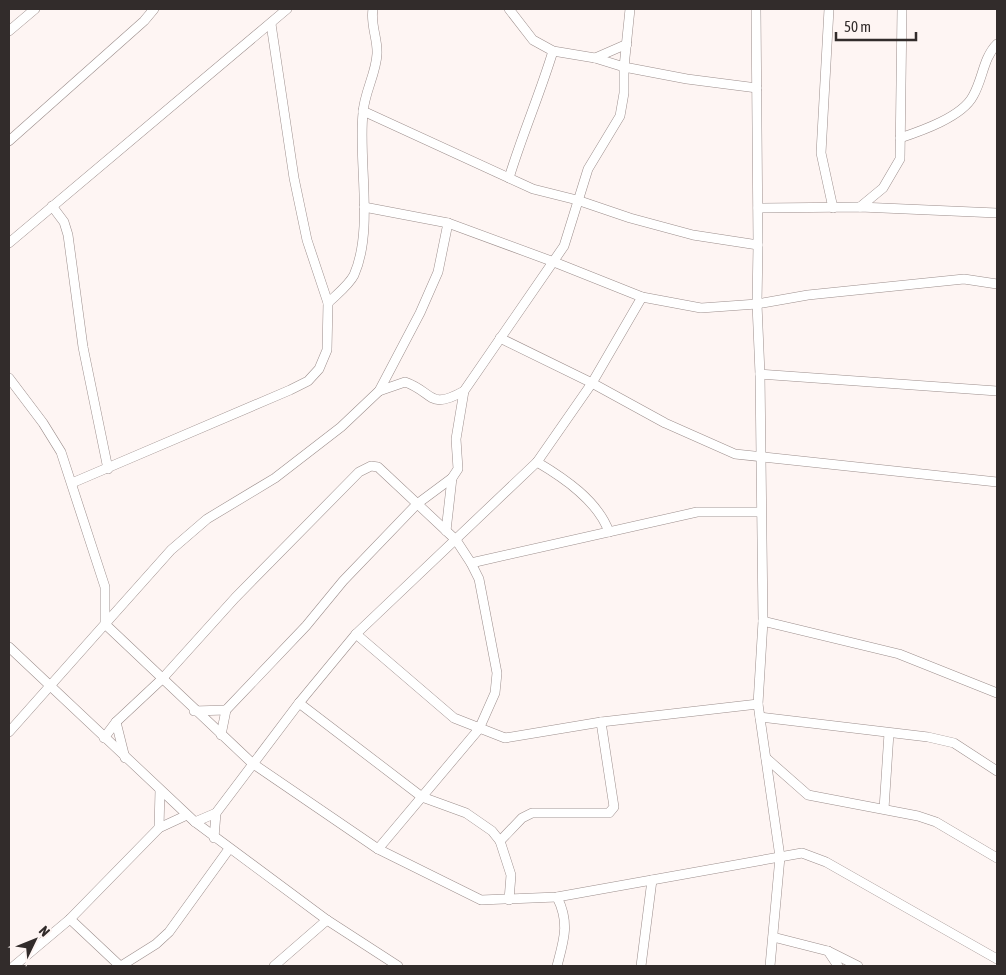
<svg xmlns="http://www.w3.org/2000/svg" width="1006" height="975" font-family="'Asap Condensed',sans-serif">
  <rect width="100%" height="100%" fill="#fef5f3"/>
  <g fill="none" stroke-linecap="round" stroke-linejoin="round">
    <defs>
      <g id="minor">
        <path d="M509 9 533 40 553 51 595 58 624 67 687 79 757 88"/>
        <path d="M756 9 758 245 757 304 760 374 763 621 758 704 780 857 770 966"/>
        <path d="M829 9 821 153 833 208"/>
        <path d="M9 31 35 9"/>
        <path d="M595 58 627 44"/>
        <path d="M363 111 509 178C522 135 540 94 553 51"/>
        <path d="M900 138C921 131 962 117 973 96 983 79 983 58 997 44"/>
        <path d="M9 141 144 21 154 9"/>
        <path d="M509 178 533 189 577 200 630 218 693 235 758 245"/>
        <path d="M52 206 64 222 68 235 83 347 108 469"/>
        <path d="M364 207 448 223 554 262 642 297 701 308 757 304 808 295 964 279 997 284"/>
        <path d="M860 207 883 188 900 159 902 9"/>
        <path d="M758 208 860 207 997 213"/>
        <path d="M448 223 438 272 420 313 379 391 341 427 275 478 207 519 171 550 105 624 252 763 378 849 481 900 557 897 802 853 826 862 997 959"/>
        <path d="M9 243 287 9"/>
        <path d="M328 303C336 295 349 285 354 275 374 230 358 161 363 113 364 93 376 74 377 54 378 39 370 24 373 9"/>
        <path d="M500 338 592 383 665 423 735 454 997 482"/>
        <path d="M760 374 997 391"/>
        <path d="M9 378 43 423 61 452 105 587V624L9 732"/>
        <path d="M379 391 405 382C434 392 428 411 464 391"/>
        <path d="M537 462C564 478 598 501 609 532"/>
        <path d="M72 483 290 390 308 381 319 369 327 350 328 303 307 240 294 178 271 24"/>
        <path d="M446 531 452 478"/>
        <path d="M471 563 697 512H761"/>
        <path d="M763 621 899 654 997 693"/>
        <path d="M356 634 454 718 505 738 601 722 758 704"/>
        <path d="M9 647 195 822 327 920 398 966"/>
        <path d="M299 703 422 797 466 813 492 831 500 841 511 875 509 900"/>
        <path d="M194 711 226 710"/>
        <path d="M760 717 928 737 954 743 997 771"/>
        <path d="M116 722 125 758"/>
        <path d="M221 735 226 710 306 626 343 581 417 504 452 478 458 469 456 439 464 391 564 246 588 169 620 116 624 93V67L630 9"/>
        <path d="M104 738 116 722 162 679 235 598 359 472 371 466 378 467 456 540 471 563 479 579 497 673 495 693 479 729 378 849"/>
        <path d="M766 758 808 795 918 816 936 822 997 858"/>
        <path d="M884 809 889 733"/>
        <path d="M195 822 216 813"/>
        <path d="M159 828 160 790"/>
        <path d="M214 838 216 813 299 703 356 634 537 462 592 383 642 297"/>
        <path d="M500 841 522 818 532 813H609L614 807 601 722"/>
        <path d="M557 897C570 923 564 939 557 966"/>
        <path d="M70 919 120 966"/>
        <path d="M773 937 828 951 858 966"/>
        <path d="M828 951 838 966"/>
        <path d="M14 966 70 919 159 828 187 815"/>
        <path d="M121 966 156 944 169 932 229 849"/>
        <path d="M274 966 327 920"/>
        <path d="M641 966 652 880"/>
      </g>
    </defs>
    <!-- minor casing -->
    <use href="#minor" stroke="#9c8e8c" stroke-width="10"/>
    <!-- minor -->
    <use href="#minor" stroke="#fff" stroke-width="9"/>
  </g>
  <!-- border -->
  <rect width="1006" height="975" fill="none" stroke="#322c2b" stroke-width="20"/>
  <!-- north arrow -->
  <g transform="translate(35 940) rotate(47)" stroke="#fef5f3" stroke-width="4" paint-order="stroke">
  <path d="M0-4L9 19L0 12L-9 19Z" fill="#322c2b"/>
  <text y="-8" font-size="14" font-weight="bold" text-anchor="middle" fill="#322c2b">N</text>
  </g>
  <!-- scale -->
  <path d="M836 32v8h80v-8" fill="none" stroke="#322c2b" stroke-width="2.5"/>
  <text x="844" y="32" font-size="15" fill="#322c2b" stroke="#fef5f3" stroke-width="4" paint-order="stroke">50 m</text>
</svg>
